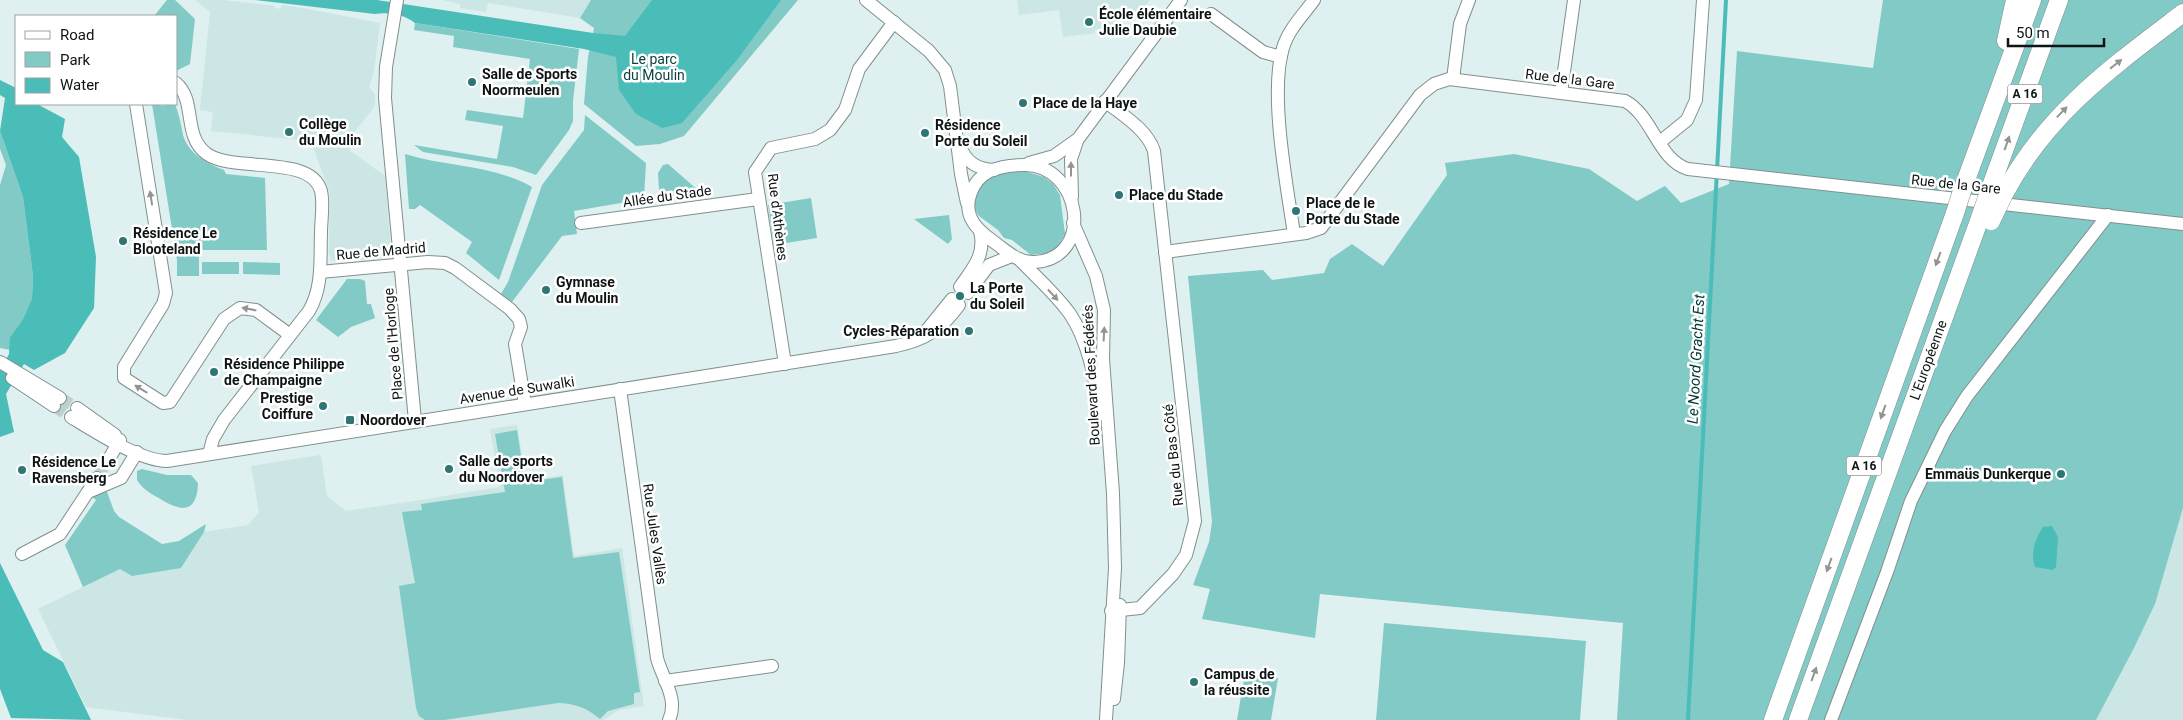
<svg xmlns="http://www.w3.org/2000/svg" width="2183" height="720" font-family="Roboto,sans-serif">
  <rect width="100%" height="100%" fill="#def0ef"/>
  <!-- built -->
  <g fill="#cbe6e4">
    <path d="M195 0H222L275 6V8L281 9V5L303 8 380 23 374 72 369 87 375 95V106L345 144 351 148 349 150 385 176 391 250H379V259L338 262 331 260 329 253 330 193 313 147 306 142 309 138 306 134H300L299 140 211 131 213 112 200 110 210 12Z"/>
    <path d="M443 0H591L580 18 488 3 486 12 460 8V4Z"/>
    <path d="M1017 0H1150L1143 9 1127 13 1109 30H1095V33L1063 37 1059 10 1019 15Z"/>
    <path d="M517 425 526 481 563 475 574 556 622 548 644 706 619 710 603 720H187L86 707 38 609 120 569 181 568 204 532 248 525 259 512 251 466 321 455 327 496 346 511 414 501 500 487 490 429Z"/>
    <path d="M2183 508V720H2096L2134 648 2155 604Z"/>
  </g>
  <!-- green -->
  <g fill="#81cac6">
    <path d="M167 0H175L195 19 190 64 176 71V16H154Z"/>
    <path d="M591 0H798L684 136 660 144 636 146 584 104 588 57 594 28 580 18Z"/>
    <path d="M1883 0H2183V508L2155 604 2134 648 2096 720H1617L1623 623 1320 594 1315 638 1202 619 1210 589 1193 585 1209 542 1212 522 1188 276 1263 270 1272 280 1324 273 1330 259 1352 244 1383 266 1447 175 1445 163 1514 154 1589 169 1637 201 1665 186 1681 203 1729 184 1737 51 1873 68Z"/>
    <path d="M415 23 579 49 573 101V121L569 130 536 175 513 167 423 152 414 145 497 159 503 126 465 120 467 110 523 118 530 59 453 47 454 36 414 30Z"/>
    <path d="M152 104H160L161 106 175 104C179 114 181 124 183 135 188 153 207 164 224 170L226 174 265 178 267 250H199V276H177V260Z"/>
    <path d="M585 115 646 163 644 199 574 211 577 234 562 236 512 302 501 294 508 282 542 185 584 130Z"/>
    <path d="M0 131 23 197 33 276 32 298 23 319 10 337V350L0 348V185L6 165 0 149Z"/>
    <path d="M405 154C446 167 495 165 532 187L499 280 466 253 472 242 420 205 415 209H409Z"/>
    <path d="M668 164 700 192 664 197 665 208H660L658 173 663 165Z"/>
    <path d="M1021 170 1044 177 1053 184 1060 195 1065 234 1054 252 1031 255 1012 240 1004 238 998 230 979 216 974 208V199L982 182 996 174Z"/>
    <path d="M811 198 817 238 774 245 768 205Z"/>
    <path d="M949 215 952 239 948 244 914 219Z"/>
    <rect x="202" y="262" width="37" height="12"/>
    <path d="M243 262 280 263V275L243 274Z"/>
    <path d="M347 279H360L365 281 367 304H371L375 318 351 327 338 337 316 320Z"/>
    <path d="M517 430 525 482 562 477 573 558 619 552 640 692 634 693V704L608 711 600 719C587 708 574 703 558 703L444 720H425L419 716 416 708 399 586 415 583 402 512 422 510 421 504 505 492 495 434Z"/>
    <path d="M142 469 167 475H191L198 483C197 513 182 512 162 500 152 494 143 490 137 480V471Z"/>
    <path d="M106 489 114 511 119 517 162 544 179 541 206 524 204 532 181 568 132 576 120 569 83 587 65 545 96 500 91 496Z"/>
    <path d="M1384 623 1586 641 1580 720H1376Z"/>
    <path d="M1245 673 1278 678 1271 720H1237Z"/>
  </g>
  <!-- water -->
  <g fill="#4bbdb8">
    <path d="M255 0H377L593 33 625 36 652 0H781L737 60 682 123 662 128 636 114 619 90 616 57 584 49 415 23C403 14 389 12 375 14Z"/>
    <path d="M0 80 16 88V104H37L65 119 62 137 79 157 96 257 94 308 65 353 34 370 24 364 6 394 14 432 0 437V371L9 354 10 337 23 319 32 298 33 276 23 197 0 131 5 98 0 95Z"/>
    <path d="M2052 526 2058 537 2056 567 2053 570 2035 567C2030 553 2035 539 2043 527Z"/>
    <path d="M0 563 43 650 63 662 91 720 11 718 0 689Z"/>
  </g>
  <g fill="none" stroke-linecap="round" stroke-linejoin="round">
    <!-- stream -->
    <path stroke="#4bbdb8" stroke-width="4" d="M1688 720 1726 0"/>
    <!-- minor-tunnel -->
    <g stroke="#bfcfce" stroke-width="12" stroke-dasharray="12 6" stroke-linecap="butt">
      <path d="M60 398 77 408"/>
      <path d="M54 406 71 417"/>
      <path d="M97 478 110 457"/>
    </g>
    <defs>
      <g id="minor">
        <path d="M397 0 386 67 385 98 415 421"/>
        <path d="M866 0 929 51 945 70 950 86 961 174 967 203"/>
        <path d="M1211 14 1263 52 1281 57"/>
        <path d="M1453 79 1460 24 1469 0"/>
        <path d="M176 83C197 101 182 136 207 154 234 173 311 154 321 191 324 204 321 220 321 233 320 260 323 287 309 311L224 420 213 439 209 454"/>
        <path d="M1561 93 1574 0"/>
        <path d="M1105 101C1122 115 1147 129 1154 151L1195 521 1186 555 1173 574 1140 608 1111 611"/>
        <path d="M136 104 166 293 163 304 124 367V378L163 403 170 402 224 319 240 308 256 310 290 335"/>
        <path d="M1660 142 1687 120 1696 100 1703 0"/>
        <path d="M960 146C966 163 978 169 994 170"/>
        <path d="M1029 163 1054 156 1078 139 1181 0"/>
        <path d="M1024 165C1081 164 1096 258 1035 262 1020 263 1010 254 998 245 989 238 979 232 973 222 962 204 972 180 990 171 1001 166 1013 165 1024 165Z"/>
        <path d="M1072 197 1071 159 1077 141"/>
        <path d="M581 223 758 199"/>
        <path d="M1073 223 1096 276 1104 310 1103 359 1113 493 1115 568 1106 720"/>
        <path d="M1294 234C1287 187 1269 93 1283 48 1288 30 1303 15 1314 0"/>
        <path d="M1165 252 1306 233 1321 228 1420 95 1434 84 1449 79 1625 101C1653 116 1658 160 1688 169L2183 224"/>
        <path d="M1019 259C1036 277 1056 294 1070 314 1089 342 1095 381 1101 414"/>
        <path d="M320 272 428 262 445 263 455 268 510 309 519 319 521 327 515 344 525 404"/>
        <path d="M960 287C973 268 986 255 980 231"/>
        <path d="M968 293 989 265 1012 256"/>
        <path d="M927 330 952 299"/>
        <path d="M0 362 60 398"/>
        <path d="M785 364 755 172 771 148 815 139 830 130 845 110 859 69 894 22"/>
        <path d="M12 378 54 406"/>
        <path d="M620 389 657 658C662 678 679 699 669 720"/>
        <path d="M77 408 115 435"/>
        <path d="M71 417C94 431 140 461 167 461L896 346C925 340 942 329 959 305"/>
        <path d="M110 457 120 440"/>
        <path d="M88 492 121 478 137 452"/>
        <path d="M22 554 60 534 97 478"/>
        <path d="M665 681 772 666"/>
        <path d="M1114 699 1118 663 1120 605"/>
        <path d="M1831 720 1887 572 1911 501 1945 431 1967 396 2108 215"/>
      </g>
      <g id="highway">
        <path d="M2006 41 2015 0"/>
        <path d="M1990 189 2059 0"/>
        <path d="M1962 191 2032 0"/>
        <path d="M2004 194C2047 113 2112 67 2183 13"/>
        <path d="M1773 720 1955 213"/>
        <path d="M1798 720 1980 218"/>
      </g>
    </defs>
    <!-- minor casing -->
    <use href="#minor" stroke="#80908f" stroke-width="14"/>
    <!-- highway casing -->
    <use href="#highway" stroke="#80908f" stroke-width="19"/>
    <!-- minor -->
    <use href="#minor" stroke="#fff" stroke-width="12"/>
    <!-- highway -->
    <use href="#highway" stroke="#fff" stroke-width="18"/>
    <defs>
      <g id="highway-bridge">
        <path d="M1955 213 1962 191"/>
        <path d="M1980 218 1990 189"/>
        <path d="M1991 221 2004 194"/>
      </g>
    </defs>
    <!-- highway-bridge casing -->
    <use href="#highway-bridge" stroke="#80908f" stroke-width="19" stroke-linecap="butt"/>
    <!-- highway-bridge -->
    <use href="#highway-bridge" stroke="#fff" stroke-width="18"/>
  </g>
  <!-- one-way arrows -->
  <defs><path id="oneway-solid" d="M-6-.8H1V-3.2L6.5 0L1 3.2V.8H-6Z" transform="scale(1.25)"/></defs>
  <g fill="#939595">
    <use href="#oneway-solid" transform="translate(2116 64) rotate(-38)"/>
    <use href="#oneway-solid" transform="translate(2062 112) rotate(-46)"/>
    <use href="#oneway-solid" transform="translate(2007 143) rotate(-70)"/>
    <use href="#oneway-solid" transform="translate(1071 169) rotate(-90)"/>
    <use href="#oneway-solid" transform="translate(151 198) rotate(-99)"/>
    <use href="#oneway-solid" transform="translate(1938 259) rotate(110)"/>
    <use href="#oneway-solid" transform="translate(1053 295) rotate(47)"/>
    <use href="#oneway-solid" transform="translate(249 309) rotate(-169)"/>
    <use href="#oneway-solid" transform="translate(1104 334) rotate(-87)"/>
    <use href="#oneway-solid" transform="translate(141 389) rotate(-149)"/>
    <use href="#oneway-solid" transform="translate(1883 412) rotate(110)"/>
    <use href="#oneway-solid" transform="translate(1829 565) rotate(110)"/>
    <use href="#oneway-solid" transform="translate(1814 674) rotate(-70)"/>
  </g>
  <!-- markers -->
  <g fill="#2d7673" stroke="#fff" stroke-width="2">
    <circle cx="1089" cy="22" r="5"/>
    <circle cx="472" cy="82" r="5"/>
    <circle cx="1023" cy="103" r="5"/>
    <circle cx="289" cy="132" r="5"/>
    <circle cx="925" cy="133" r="5"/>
    <circle cx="1119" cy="195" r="5"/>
    <circle cx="1296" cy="211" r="5"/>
    <circle cx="123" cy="241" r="5"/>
    <circle cx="546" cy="290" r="5"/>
    <circle cx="960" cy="296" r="5"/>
    <circle cx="969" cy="331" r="5"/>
    <circle cx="214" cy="372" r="5"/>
    <circle cx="323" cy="406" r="5"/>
    <rect x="345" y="415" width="10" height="10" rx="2.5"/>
    <circle cx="449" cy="469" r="5"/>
    <circle cx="22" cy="470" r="5"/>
    <circle cx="2061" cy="474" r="5"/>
    <circle cx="1194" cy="682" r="5"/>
  </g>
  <g text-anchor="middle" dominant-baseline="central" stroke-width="5" stroke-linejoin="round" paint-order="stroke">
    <!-- shield labels -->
    <g fill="#fff" stroke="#565a5a" stroke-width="1">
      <rect x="2007.5" y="84.5" width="35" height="19" rx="4"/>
      <rect x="1846.5" y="456.5" width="35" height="19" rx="4"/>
    </g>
    <g font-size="12" font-weight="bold" fill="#0e1414">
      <text x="2025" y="94">A 16</text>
      <text x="1864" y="466">A 16</text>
    </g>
    <!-- poi labels -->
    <g font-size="14" font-weight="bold" fill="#0e1414" stroke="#fff" text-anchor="start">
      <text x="1099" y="14">École élémentaire<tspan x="1099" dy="16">Julie Daubie</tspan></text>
      <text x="482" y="74">Salle de Sports<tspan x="482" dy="16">Noormeulen</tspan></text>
      <text x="1033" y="103">Place de la Haye</text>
      <text x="299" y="124">Collège<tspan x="299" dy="16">du Moulin</tspan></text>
      <text x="935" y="125">Résidence<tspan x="935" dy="16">Porte du Soleil</tspan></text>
      <text x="1129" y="195">Place du Stade</text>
      <text x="1306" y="203">Place de le<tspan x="1306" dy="16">Porte du Stade</tspan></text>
      <text x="133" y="233">Résidence Le<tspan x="133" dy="16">Blooteland</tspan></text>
      <text x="556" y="282">Gymnase<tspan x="556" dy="16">du Moulin</tspan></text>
      <text x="970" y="288">La Porte<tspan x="970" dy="16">du Soleil</tspan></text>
      <text x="959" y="331" text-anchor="end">Cycles-Réparation</text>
      <text x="224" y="364">Résidence Philippe<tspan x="224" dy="16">de Champaigne</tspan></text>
      <text x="313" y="398" text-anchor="end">Prestige<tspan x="313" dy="16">Coiffure</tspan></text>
      <text x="360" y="420">Noordover</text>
      <text x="459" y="461">Salle de sports<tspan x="459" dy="16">du Noordover</tspan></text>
      <text x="32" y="462">Résidence Le<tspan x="32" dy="16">Ravensberg</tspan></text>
      <text x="2051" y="474" text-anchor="end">Emmaüs Dunkerque</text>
      <text x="1204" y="674">Campus de<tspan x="1204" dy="16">la réussite</tspan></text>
    </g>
    <!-- park labels -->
    <g font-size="14" fill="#0c413f" stroke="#fff">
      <text x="654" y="59">Le parc<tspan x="654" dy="16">du Moulin</tspan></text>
    </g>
    <!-- street labels -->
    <g font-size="14" fill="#0e1414" stroke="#fff">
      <text transform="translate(1570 79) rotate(7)">Rue de la Gare</text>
      <text transform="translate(1956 184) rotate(6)">Rue de la Gare</text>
      <text transform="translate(667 196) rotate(-8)">Allée du Stade</text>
      <text transform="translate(778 217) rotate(83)">Rue d'Athènes</text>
      <text transform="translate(381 251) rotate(-5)">Rue de Madrid</text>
      <text transform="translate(393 344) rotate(-95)">Place de l'Horloge</text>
      <text transform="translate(1928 360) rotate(-70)">L'Européenne</text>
      <text transform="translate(1091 375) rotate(-93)">Boulevard des Fédérés</text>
      <text transform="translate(517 390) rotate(-9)">Avenue de Suwalki</text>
      <text transform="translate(1173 455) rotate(-96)">Rue du Bas Côté</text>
      <text transform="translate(655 534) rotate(82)">Rue Jules Vallès</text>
    </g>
    <!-- water labels -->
    <g font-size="15" font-style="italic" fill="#003735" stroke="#fff">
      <text transform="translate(1696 359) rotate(-87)">Le Noord Gracht Est</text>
    </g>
  </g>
  <!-- legend -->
  <rect x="15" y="15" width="162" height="90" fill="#ffffff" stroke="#9fa1a1"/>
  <rect x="25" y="31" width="25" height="8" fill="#ffffff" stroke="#9fa1a1"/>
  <text x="60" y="40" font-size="15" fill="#0e1414">Road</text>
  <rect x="25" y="52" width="25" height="15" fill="#81cac6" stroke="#9fa1a1"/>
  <text x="60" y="65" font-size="15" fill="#0e1414">Park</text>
  <rect x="25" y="78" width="25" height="15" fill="#4bbdb8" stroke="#9fa1a1"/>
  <text x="60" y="90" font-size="15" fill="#0e1414">Water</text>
  <!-- scale -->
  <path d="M2008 38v8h96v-8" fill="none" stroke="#0e1414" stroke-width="2.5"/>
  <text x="2016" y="38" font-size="15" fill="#0e1414" stroke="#ffffff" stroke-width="4" paint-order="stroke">50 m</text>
</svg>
